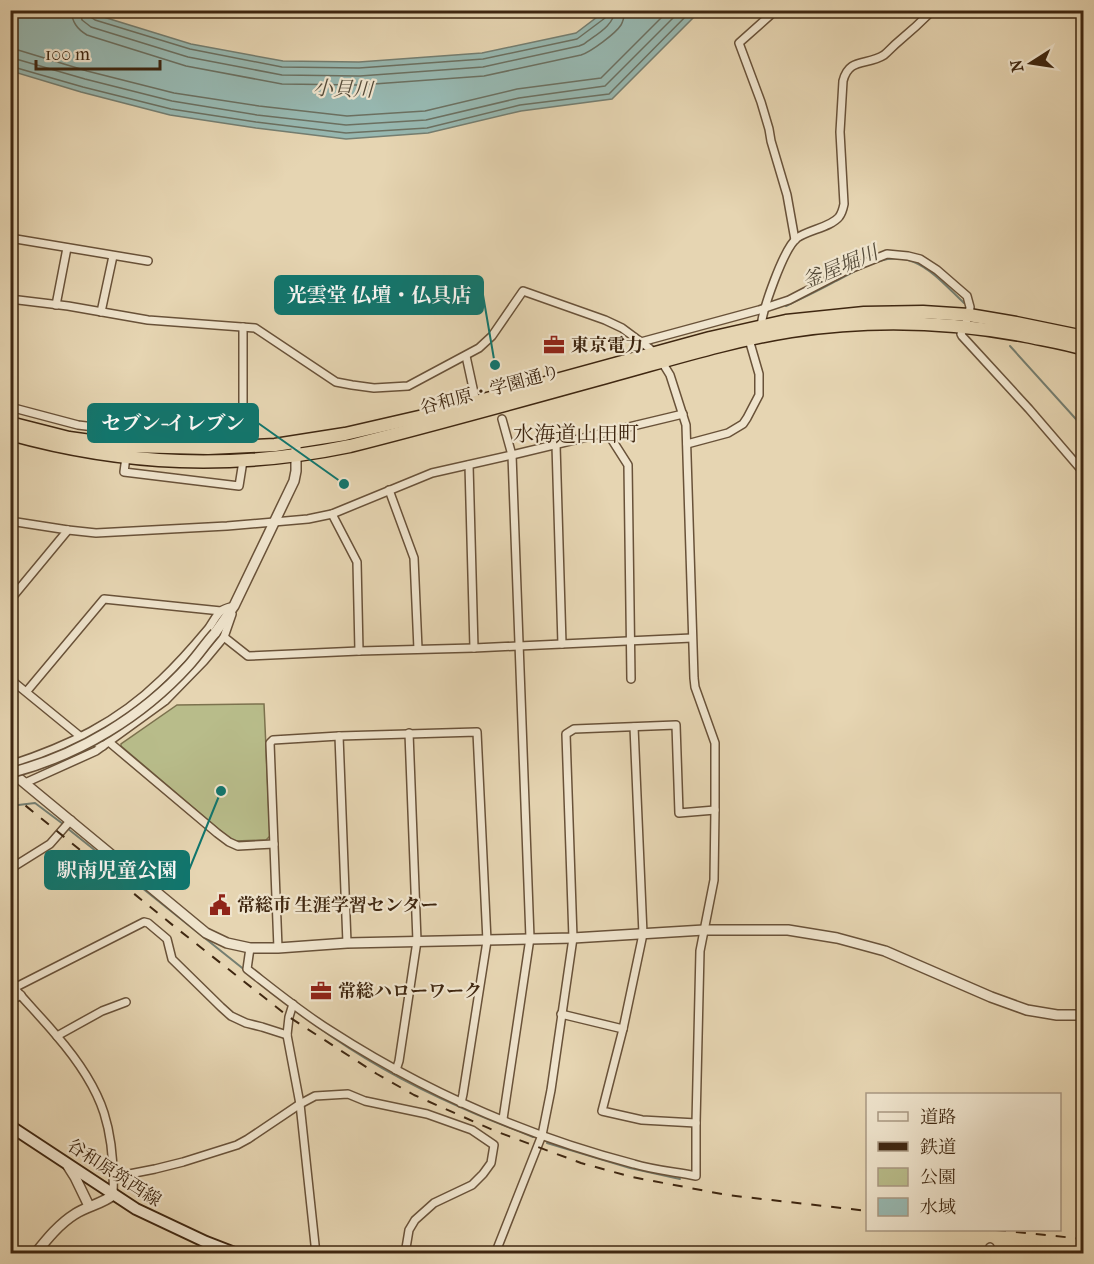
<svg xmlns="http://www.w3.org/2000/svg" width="1094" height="1264" font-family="'IM FELL French Canon','Noto Serif JP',serif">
  <rect width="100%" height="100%" fill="#e6d5b2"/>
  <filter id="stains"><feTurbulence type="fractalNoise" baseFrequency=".00333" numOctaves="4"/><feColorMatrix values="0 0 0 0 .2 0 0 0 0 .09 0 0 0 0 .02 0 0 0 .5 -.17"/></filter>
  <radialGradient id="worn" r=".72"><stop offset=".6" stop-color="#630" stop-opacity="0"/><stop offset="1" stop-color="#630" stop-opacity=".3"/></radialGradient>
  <!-- green -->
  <path fill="#b8bc8a" stroke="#7c724e" stroke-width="1.5" d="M264 704 270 836 266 840 235 841 228 837 121 746V744L177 705Z"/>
  <!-- water -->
  <path fill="#97b8b1" stroke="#747e71" stroke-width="1.5" d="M10 11H89L97 15 191 44 283 61 359 62 482 53 576 33 605 11H700L612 99 521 111 428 133 346 139 256 128 170 115 81 92 11 71Z"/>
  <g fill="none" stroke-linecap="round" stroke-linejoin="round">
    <!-- shore -->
    <g stroke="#6b7061" stroke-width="1.5">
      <path d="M71 10C72 22 77 29 87 35L186 66 282 84 360 85 484 76 581 55C591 52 616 33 621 25 624 20 624 16 625 10"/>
      <path d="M80 10 82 20 91 27 188 57 282 75 360 76 483 67 579 46 584 44C595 35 614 26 615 10"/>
      <path d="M88 10 89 16 95 20 190 49 282 67 359 68 483 59 577 39 605 18 608 10"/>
      <path d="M10 49 18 50 87 71 174 93 259 106 347 116 425 111 517 89 601 78 669 10"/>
      <path d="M10 58 16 59 85 79 172 101 257 115 346 125 426 120 519 98 605 86 681 10"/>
      <path d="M10 66 83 87 171 109 256 122 346 133 427 128 520 105 609 94 692 10"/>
    </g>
    <!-- stream -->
    <g stroke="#747e71" stroke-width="2">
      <path d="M786 306C803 298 820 290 836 281 860 269 886 251 914 262 933 270 949 289 964 303"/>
      <path d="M1010 346 1084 428"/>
      <path d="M10 806 35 803 63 824"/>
      <path d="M67 828 246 971"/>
      <path d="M314 1024C359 1057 409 1085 460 1107 484 1118 509 1127 533 1137"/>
      <path d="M547 1143 630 1168 680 1179"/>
    </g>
    <defs>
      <g id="minor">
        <path d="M776 10 739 43 761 102 769 129 771 141 787 195 795 240"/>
        <path d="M10 238 148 261"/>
        <path d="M10 299 68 306 148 320 255 328 336 382 352 385 374 388 408 386 479 348 492 336 523 291 605 320 622 328 649 348 662 362 670 375 686 425 694 678 695 687 715 743V810L714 880 700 951 696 1123V1176C676 1172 654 1170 634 1164 527 1136 424 1091 331 1031 302 1013 274 990 247 969L250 948"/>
        <path d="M56 305 67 248"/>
        <path d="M101 312 113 256"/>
        <path d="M243 327V447"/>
        <path d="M761 329C761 312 784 248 797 238 808 230 831 227 839 217 842 213 843 209 844 204L840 132 843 81C849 57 867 66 884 55 889 51 893 46 898 42 910 32 922 21 933 10"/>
        <path d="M641 342 759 310 789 300 847 270 887 254 908 256 920 259 937 270 967 296 970 307 969 315 961 334 962 336 1029 409 1084 473"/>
        <path d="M466 356 476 402"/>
        <path d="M10 407 78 425 119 430 117 445"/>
        <path d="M502 419 512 455 530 938 503 1119"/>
        <path d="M607 432 628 465 631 679"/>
        <path d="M687 444 728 433 743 424 747 418 759 395V374L748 336"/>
        <path d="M556 445 562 644"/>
        <path d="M126 457 124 472 239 486 243 461"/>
        <path d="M469 465 474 648"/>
        <path d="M389 490 414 558 418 649"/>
        <path d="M332 514 357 562 359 651"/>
        <path d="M10 521 68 530 96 533 227 526 308 519 332 514 432 473 512 455 683 414"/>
        <path d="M10 600 68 530"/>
        <path d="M224 637 248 656 359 651 474 648 692 638"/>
        <path d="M10 679 81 737 91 740 103 746"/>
        <path d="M27 691 104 599 221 611"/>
        <path d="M634 727 643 934 623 1029 602 1111 642 1120 696 1123"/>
        <path d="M339 736 347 943"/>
        <path d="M109 742 217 833 229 842 238 846 274 844"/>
        <path d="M10 765C68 746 117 723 161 680 178 664 193 647 208 629 212 624 216 615 221 611 225 608 231 607 234 606"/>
        <path d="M25 783 96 751 165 701 204 661 224 637 232 614"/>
        <path d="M10 869 50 844 71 820"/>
        <path d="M278 948 270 743 273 740 339 736 477 732 487 941 463 1094 461 1103"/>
        <path d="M10 983C25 1001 41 1017 56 1035 75 1057 95 1085 104 1113 112 1138 114 1168 113 1195"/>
        <path d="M14 988 144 922 148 923 167 939 172 959 221 1007 231 1016 246 1023 262 1027 287 1035"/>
        <path d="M10 1001 21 995"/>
        <path d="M293 1004 289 1017 287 1035 300 1104 316 1254"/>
        <path d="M561 1014 623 1029"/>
        <path d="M57 1036 102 1011 126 1002"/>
        <path d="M396 1070 399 1061 417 941 409 733"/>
        <path d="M114 1177 155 1169 183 1162 237 1145 248 1139 300 1104 315 1096 348 1094 365 1101 427 1114 472 1130 494 1145 491 1163 483 1174 472 1185 434 1203 415 1220 409 1230 405 1254"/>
        <path d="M990 1247 992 1254"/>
        <path d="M495 1254 542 1135 551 1090 573 938 566 734 574 729 676 725 679 813 715 810"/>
      </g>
      <g id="tertiary">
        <path d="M215 633 234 606 294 481 296 471V442"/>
        <path d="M10 771 206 933 227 943 250 948H278L347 943 573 938 704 930H788L837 938 885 951 991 997 1027 1010 1057 1015H1084"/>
        <path d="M68 1166 75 1177 89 1206"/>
        <path d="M35 1254C47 1239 59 1224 75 1214 87 1206 102 1204 113 1195"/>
      </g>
      <path id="secondary" d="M10 1126 136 1209 206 1242 237 1254"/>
      <g id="trunk">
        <path d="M10 423 69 438 127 446 208 448 275 445 345 434 432 414 710 338 786 321 864 313 923 312 969 315 1016 323 1084 337"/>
        <path d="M10 434C125 466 234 470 350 446 437 424 523 400 610 376 669 360 729 341 791 331 869 319 948 321 1026 336 1045 340 1065 343 1084 349"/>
      </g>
    </defs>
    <!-- minor casing -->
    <use href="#minor" stroke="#695239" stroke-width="10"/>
    <!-- tertiary casing -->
    <use href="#tertiary" stroke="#695239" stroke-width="12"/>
    <!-- secondary casing -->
    <use href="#secondary" stroke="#3f2711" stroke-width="14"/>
    <!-- trunk casing -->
    <use href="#trunk" stroke="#3f2711" stroke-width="15"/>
    <!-- minor -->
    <use href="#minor" stroke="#efe4cd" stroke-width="7"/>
    <!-- tertiary -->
    <use href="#tertiary" stroke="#efe4cd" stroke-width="9"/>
    <!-- secondary -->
    <use href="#secondary" stroke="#efe4cd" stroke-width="10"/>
    <!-- trunk -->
    <use href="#trunk" stroke="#e6d5b2" stroke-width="12"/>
    <!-- rail -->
    <g stroke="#3f2711" stroke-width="2" stroke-dasharray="10 10" stroke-linecap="butt">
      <path d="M10 793 175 927 289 1017 377 1074 414 1095 495 1131 581 1163 632 1177 727 1195 868 1211"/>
      <path d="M996 1230 1084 1239"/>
    </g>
    <defs>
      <path id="tertiary-bridge" d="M10 773C79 755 142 717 189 665 198 655 206 643 215 633"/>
    </defs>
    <!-- tertiary-bridge casing -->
    <use href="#tertiary-bridge" stroke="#695239" stroke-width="12" stroke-linecap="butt"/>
    <!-- tertiary-bridge -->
    <use href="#tertiary-bridge" stroke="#efe4cd" stroke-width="9"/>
  </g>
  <!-- icons -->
  <defs>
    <symbol id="office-bare" viewBox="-9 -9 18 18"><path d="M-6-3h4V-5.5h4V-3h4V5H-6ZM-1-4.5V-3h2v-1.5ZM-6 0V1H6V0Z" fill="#8f2418" stroke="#efe4cd" stroke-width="2.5" paint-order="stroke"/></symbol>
    <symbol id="civic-bare" viewBox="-9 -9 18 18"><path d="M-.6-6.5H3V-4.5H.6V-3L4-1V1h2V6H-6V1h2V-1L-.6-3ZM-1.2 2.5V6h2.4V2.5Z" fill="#8f2418" stroke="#efe4cd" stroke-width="2.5" paint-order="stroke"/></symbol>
  </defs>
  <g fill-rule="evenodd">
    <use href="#office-bare" x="539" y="330" width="30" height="30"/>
    <use href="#civic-bare" x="205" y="890" width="30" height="30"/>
    <use href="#office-bare" x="306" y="976" width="30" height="30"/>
  </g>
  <g text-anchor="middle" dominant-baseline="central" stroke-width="4.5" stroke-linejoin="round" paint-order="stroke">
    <!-- poi labels -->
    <g font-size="18" font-weight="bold" fill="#3f2711" stroke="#efe4cd" text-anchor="start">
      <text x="571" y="345">東京電力</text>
      <text x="237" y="905">常総市 生涯学習センター</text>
      <text x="338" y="991">常総ハローワーク</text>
    </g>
    <!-- street labels -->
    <g font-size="18" fill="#3f2711" stroke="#efe4cd">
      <text transform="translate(490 390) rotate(-15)">谷和原・学園通り</text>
      <text transform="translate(114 1173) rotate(33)">谷和原筑西線</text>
    </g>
    <!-- water labels -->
    <g font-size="20" font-style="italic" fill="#554b39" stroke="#efe4cd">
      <text transform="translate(343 89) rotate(2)">小貝川</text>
      <text transform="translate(840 267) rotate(-23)">釜屋堀川</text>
    </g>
    <!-- quarter labels -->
    <g font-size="21" fill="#3f2711" stroke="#efe4cd">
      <text x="576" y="434">水海道山田町</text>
    </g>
  </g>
  <!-- callouts -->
  <path fill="none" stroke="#0f766e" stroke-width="2" d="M495 365L483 295M344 484L258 423M221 791L189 870"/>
  <g fill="#0f766e" stroke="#efe4cd" stroke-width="2">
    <circle cx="495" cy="365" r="6"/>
    <circle cx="344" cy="484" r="6"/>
    <circle cx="221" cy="791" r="6"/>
  </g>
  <g fill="#0f766e" stroke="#0f766e" stroke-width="2">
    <rect x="275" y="276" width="208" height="38" rx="6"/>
    <rect x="88" y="404" width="170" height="38" rx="6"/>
    <rect x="45" y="851" width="144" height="38" rx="6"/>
  </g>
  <g font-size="20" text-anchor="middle" font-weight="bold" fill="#fff">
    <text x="379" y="302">光雲堂 仏壇・仏具店</text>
    <text x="173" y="430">セブン-イレブン</text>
    <text x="117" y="877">駅南児童公園</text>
  </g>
  <!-- margin -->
  <rect width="1094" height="1264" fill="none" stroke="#e6d5b2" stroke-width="36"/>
  <rect x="12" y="12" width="1070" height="1240" fill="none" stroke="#3f2711" stroke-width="3"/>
  <rect x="18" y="18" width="1058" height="1228" fill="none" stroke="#3f2711" stroke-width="1.5"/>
  <!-- legend -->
  <rect x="866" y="1093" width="195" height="138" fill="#efe4cd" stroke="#a99882" stroke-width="1.5"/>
  <rect x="878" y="1112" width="30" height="9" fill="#efe4cd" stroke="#a99882" stroke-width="1.5"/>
  <text x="920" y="1123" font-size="18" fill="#3f2711">道路</text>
  <rect x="878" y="1142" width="30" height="9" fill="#3f2711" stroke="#a99882" stroke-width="1.5"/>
  <text x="920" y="1153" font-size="18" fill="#3f2711">鉄道</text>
  <rect x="878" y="1168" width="30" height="18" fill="#b8bc8a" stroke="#a99882" stroke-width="1.5"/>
  <text x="920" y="1183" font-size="18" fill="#3f2711">公園</text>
  <rect x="878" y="1198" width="30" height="18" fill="#97b8b1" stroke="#a99882" stroke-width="1.5"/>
  <text x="920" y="1213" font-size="18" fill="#3f2711">水域</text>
  <!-- north arrow -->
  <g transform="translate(1031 63) rotate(258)" stroke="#efe4cd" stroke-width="4.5" paint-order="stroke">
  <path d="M0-4.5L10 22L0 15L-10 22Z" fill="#3f2711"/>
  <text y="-9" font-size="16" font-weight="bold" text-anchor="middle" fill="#3f2711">N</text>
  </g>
  <!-- scale -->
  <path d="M36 60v9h124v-9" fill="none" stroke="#3f2711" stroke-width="3"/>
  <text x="45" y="60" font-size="18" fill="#3f2711" stroke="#efe4cd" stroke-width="4.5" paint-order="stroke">100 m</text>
  <rect width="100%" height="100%" filter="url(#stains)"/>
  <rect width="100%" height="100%" fill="url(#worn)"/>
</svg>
